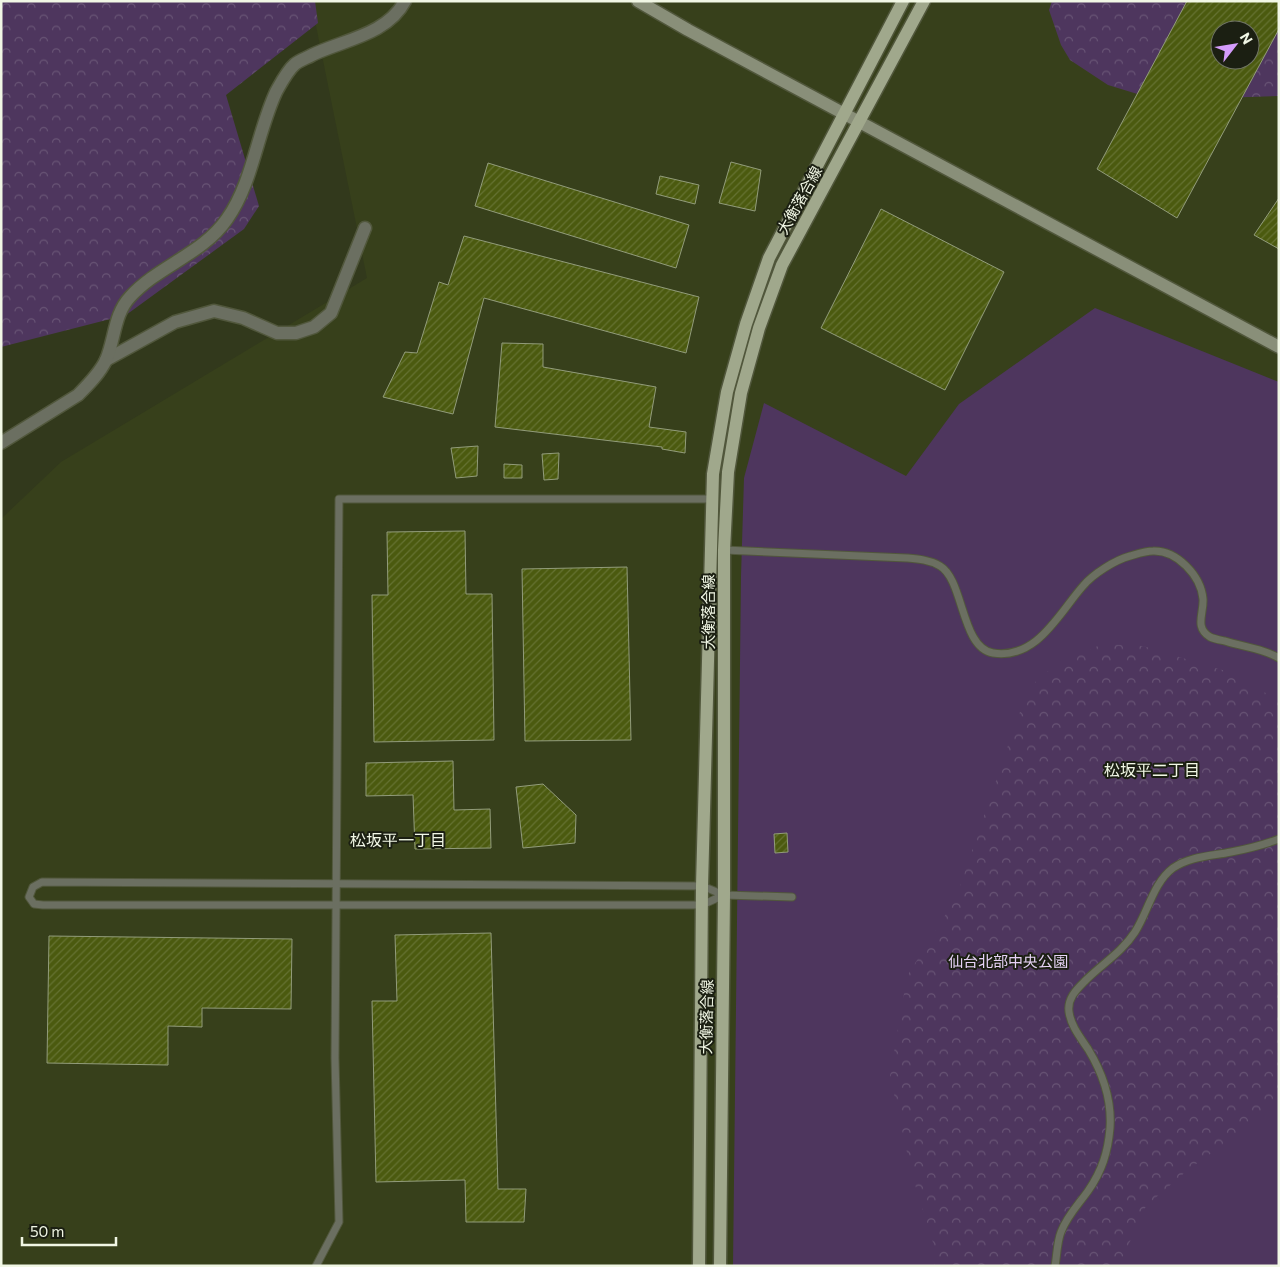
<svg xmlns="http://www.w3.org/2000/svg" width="1280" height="1267" font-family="Commissioner,'Noto Sans JP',sans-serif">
  <defs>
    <pattern id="forest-crowns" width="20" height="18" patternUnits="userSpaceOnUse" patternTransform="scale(1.25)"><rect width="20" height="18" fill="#4e365e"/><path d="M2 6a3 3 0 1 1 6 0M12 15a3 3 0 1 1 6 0" fill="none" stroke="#685475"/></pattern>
    <pattern id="building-hatch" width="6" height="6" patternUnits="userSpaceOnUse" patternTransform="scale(1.25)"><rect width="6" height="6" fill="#4b5a0f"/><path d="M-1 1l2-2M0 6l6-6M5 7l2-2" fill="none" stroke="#657232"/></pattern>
  </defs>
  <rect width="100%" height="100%" fill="#32391c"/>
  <!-- built -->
  <path fill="#37401b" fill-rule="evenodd" d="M311 1H1279V1266H1V519L61 462 367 278ZM1220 30H1250V60H1220Z"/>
  <!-- green -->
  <path fill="#4e365e" d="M1095 308 1279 382V1266H733L741 576 744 478 764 403 906 476 959 404Z"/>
  <!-- forest -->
  <g fill="url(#forest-crowns)" fill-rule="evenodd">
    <path d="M1 1H315L318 23 226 95 259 206 244 229 126 315 1 347Z"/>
    <path d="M1052 1H1279V96L1157 100 1108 85 1070 60 1061 45 1049 10ZM1220 30H1250V60H1220Z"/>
    <path d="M1102 644 1143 646 1232 673 1279 701V1105L1189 1169 1146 1206 1119 1266H934L935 1249 912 1175 890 1076 907 976 956 898 1018 716 1038 677 1062 663Z"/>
  </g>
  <!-- building -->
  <g fill="url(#building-hatch)" stroke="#929c7b" fill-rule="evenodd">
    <path d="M1187 1H1279V29L1177 218 1097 169ZM1220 30H1250V60H1220Z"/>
    <path d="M731 162 761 170 755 211 719 203Z"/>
    <path d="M488 163 689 225 676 268 475 206Z"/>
    <path d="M660 176 699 185 695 204 656 194Z"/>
    <path d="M1279 198V249L1254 235Z"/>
    <path d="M881 209 1004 272 945 390 821 328Z"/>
    <path d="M464 236 699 297 686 353 484 298 453 414 383 397 405 352 417 353 439 282 448 285Z"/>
    <path d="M502 343 543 344V367L656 387 649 427 686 432 685 453 662 449V447L495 427Z"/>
    <path d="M478 446 477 476 456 478 451 448Z"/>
    <path d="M559 453 558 479 544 480 542 454Z"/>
    <path d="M504 464 522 465V478H504Z"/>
    <path d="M465 531 466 594H492L494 740 374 742 372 595H388L387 532Z"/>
    <path d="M627 567 631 740 525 741 522 569Z"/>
    <path d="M453 761 454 810 490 809 491 848 415 849 413 795 366 796V763Z"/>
    <path d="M543 784 576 815 575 843 523 848 516 787Z"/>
    <path d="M787 833 788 852 775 853 774 834Z"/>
    <path d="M491 933 498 1189H526L524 1222H466L465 1180 376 1182 372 1001H397L395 935Z"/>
    <path d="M49 936 292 939 291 1009 202 1008V1027L168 1026V1065L47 1063Z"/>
  </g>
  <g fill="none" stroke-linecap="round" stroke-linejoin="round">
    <defs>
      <g id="lane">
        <path d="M724 550 907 558C918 559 930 560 940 566 964 580 961 648 993 653 1037 660 1059 613 1083 586 1093 574 1115 560 1130 556 1137 554 1145 551 1153 551 1177 550 1201 576 1203 599 1204 614 1194 627 1210 637 1214 639 1220 640 1225 641 1243 647 1262 648 1279 658"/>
        <path d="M724 895 702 905H43L34 904 29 897 33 887 42 882 702 886 724 895 792 897"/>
        <path d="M316 1266 339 1222 335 1058 339 499H711"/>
        <path d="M1055 1266C1057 1255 1057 1242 1061 1232 1067 1216 1078 1205 1088 1191 1102 1171 1108 1152 1110 1128 1112 1099 1102 1072 1088 1049 1080 1037 1071 1026 1069 1012 1067 998 1077 989 1086 980 1102 964 1122 952 1135 932 1148 912 1153 883 1173 868 1190 856 1212 856 1231 852 1247 849 1263 845 1279 839"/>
      </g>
      <g id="street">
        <path d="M106 360 175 322 214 311 243 318 277 333H296L314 327 331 313 365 228"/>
        <path d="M1 443 78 395C88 385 100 373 106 360 115 339 114 314 130 297 158 266 203 254 227 219 253 182 257 133 276 92 281 83 287 71 295 64 300 60 307 58 312 55 343 40 387 35 405 1"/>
      </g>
      <path id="secondary" d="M638 1 688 30 1279 347"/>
      <g id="primary">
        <path d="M699 1266 702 886 713 474 727 392 746 324 769 258 903 1"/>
        <path d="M720 1266 724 895V550L728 472 741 393 759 328 782 265 924 1"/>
      </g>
    </defs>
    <!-- lane casing -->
    <use href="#lane" stroke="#51573c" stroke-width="9"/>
    <!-- street casing -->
    <use href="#street" stroke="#51573c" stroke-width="15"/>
    <!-- secondary casing -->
    <use href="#secondary" stroke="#51573c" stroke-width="15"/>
    <!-- primary casing -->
    <use href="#primary" stroke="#51573c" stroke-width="15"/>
    <!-- lane -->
    <use href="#lane" stroke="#6b6f61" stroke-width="7"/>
    <!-- street -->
    <use href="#street" stroke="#6b6f61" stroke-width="12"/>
    <!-- secondary -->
    <use href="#secondary" stroke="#898f79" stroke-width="12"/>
    <!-- primary -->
    <use href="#primary" stroke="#a0a88c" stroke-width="12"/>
  </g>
  <g text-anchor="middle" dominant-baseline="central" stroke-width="4" stroke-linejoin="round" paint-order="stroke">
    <!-- street labels -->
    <g font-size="15" fill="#f1f7e5" stroke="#1b1f12">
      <text transform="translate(799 200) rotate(-61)">大衡落合線</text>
      <text transform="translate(708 612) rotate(-90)">大衡落合線</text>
      <text transform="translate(706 1017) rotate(-89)">大衡落合線</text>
    </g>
    <!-- park labels -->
    <g font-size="15" fill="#e6d2f5" stroke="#1b1f12">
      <text x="1008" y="961">仙台北部中央公園</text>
    </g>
    <!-- neighbourhood labels -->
    <g font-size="16" fill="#f1f7e5" stroke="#1b1f12">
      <text x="1152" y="769">松坂平二丁目</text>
      <text x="398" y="839">松坂平一丁目</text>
    </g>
  </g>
  <!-- border -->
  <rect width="1280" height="1267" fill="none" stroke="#f1f7e5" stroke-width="5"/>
  <!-- north arrow -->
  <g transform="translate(1235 45) rotate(59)"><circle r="24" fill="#1b1f12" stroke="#717566"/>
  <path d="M0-4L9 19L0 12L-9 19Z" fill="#d49cfb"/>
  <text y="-8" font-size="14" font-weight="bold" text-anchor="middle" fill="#f1f7e5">N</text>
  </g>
  <!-- scale -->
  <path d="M22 1237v8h94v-8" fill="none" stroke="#f1f7e5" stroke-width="2.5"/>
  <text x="30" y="1237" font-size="15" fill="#f1f7e5" stroke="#1b1f12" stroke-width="4" paint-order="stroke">50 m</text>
</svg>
